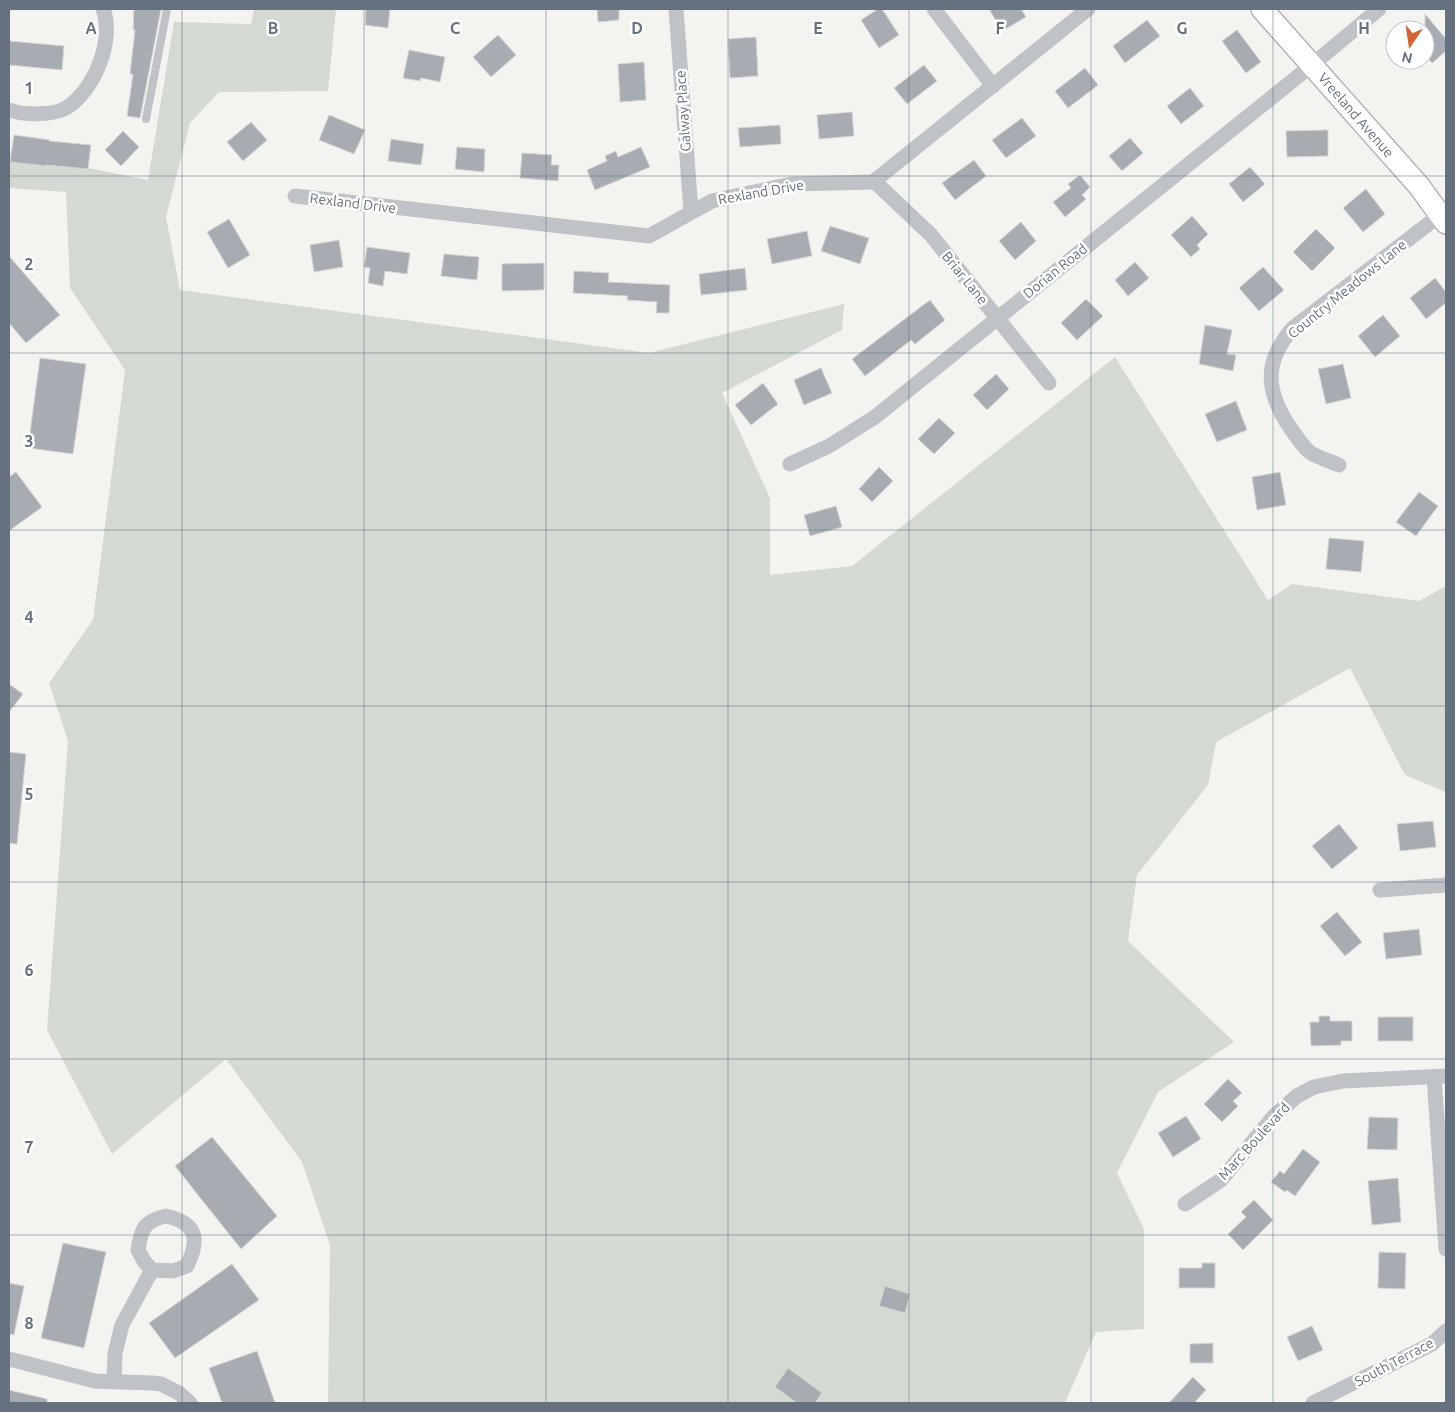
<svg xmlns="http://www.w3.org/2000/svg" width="1455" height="1412" font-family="Ubuntu,sans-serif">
  <rect width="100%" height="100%" fill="#f3f4f0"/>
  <!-- green -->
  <path fill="#d4dad2" d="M254 9H336L328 91 219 92 190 123 166 217 180 290 649 353 844 304 842 330 722 393 770 498V575L852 566 1115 357 1268 600 1292 584 1419 601 1446 586V792L1405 775 1350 668 1216 742 1208 785 1137 875 1128 941 1234 1042 1158 1092 1117 1173 1144 1229V1329L1096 1332 1065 1403H328L330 1245 302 1162 226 1059 112 1154 47 1030 68 741 49 683 93 620 125 370 70 288 66 192 9 188V152L148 180 174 22 251 24Z"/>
  <!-- building -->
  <g fill="#a6acb2" stroke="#d5d5d3">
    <path d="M134 9H161L140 118 127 116 133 74H130L135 30H133Z"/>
    <path d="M366 9H390L388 28 365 25Z"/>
    <path d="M597 9H619V20L598 22Z"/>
    <path d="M878 9H882L899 35 879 48 861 20Z"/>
    <path d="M989 9H1021L1026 17 1002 31Z"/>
    <path d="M1425 14 1446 39V51L1432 63 1425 55Z"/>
    <path d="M1147 20 1160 36 1125 63 1113 46Z"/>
    <path d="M1237 30 1261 62 1246 73 1222 41Z"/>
    <path d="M498 35 516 55 491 77 473 57Z"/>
    <path d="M756 37 758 76 730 78 728 39Z"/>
    <path d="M9 41 64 46 62 70 9 65Z"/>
    <path d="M409 50 445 57 440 82 421 78 420 81 403 78Z"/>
    <path d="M644 62 646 100 620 102 618 64Z"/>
    <path d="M924 65 937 81 907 104 894 88Z"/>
    <path d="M1085 68 1098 85 1068 108 1055 91Z"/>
    <path d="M1190 88 1204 106 1181 124 1167 106Z"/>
    <path d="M852 112 854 136 819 139 817 115Z"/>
    <path d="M329 115 365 130 354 154 319 140Z"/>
    <path d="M1022 118 1036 136 1006 158 992 140Z"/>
    <path d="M251 122 267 140 243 161 227 142Z"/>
    <path d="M780 125 781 144 740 147 738 128Z"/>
    <path d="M1328 130V156L1287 157 1286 131Z"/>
    <path d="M123 131 139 147 121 166 105 150Z"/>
    <path d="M14 135 50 140 49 141 91 145 88 169 46 165V166L10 162Z"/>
    <path d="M1130 138 1143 153 1122 171 1109 156Z"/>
    <path d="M391 139 424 144 421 165 388 161Z"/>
    <path d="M457 147 485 149 484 172 455 169Z"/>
    <path d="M641 147 650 167 595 190 587 170 607 161 605 156 616 151 618 157Z"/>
    <path d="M522 153 552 155 551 165H559L558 181 520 178Z"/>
    <path d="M974 160 986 176 955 200 942 183Z"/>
    <path d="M1250 167 1265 184 1243 202 1229 184Z"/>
    <path d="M1080 175 1090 187 1082 195 1086 199 1065 217 1053 202 1071 188 1068 184Z"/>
    <path d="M1366 189 1385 214 1363 232 1343 208Z"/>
    <path d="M1192 216 1208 234 1197 245 1200 249 1191 257 1171 235Z"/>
    <path d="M229 219 250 255 228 268 207 232Z"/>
    <path d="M1021 222 1036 241 1015 260 999 241Z"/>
    <path d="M830 226 869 238 860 264 821 251Z"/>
    <path d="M1316 229 1335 248 1312 271 1293 252Z"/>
    <path d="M807 231 812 256 772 264 767 239Z"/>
    <path d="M339 240 343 267 314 272 310 245Z"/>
    <path d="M367 247 410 253 407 274 385 271 383 286 368 283 370 268 364 267Z"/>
    <path d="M444 254 479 257 477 280 441 276Z"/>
    <path d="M9 256 60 315 26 343 9 323Z"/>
    <path d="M1135 262 1149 278 1128 296 1115 280Z"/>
    <path d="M544 263V290L502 291V264Z"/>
    <path d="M1263 267 1284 290 1259 311 1239 288Z"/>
    <path d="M745 268 747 290 701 295 699 274Z"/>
    <path d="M574 271 609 273 608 282 670 285 669 313H656L657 302 627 300 628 296 573 293Z"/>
    <path d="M1435 278 1446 292V303L1426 319 1410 298Z"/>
    <path d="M1086 299 1103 316 1077 340 1061 323Z"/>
    <path d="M930 300 945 320 915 344 911 340 865 376 852 359Z"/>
    <path d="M1383 315 1400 336 1375 357 1358 336Z"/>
    <path d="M1205 325 1232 330 1227 354 1236 355 1233 371 1199 364Z"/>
    <path d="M40 358 86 364 73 454 28 448Z"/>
    <path d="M1343 364 1351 398 1326 404 1318 369Z"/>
    <path d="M821 368 832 393 804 405 794 380Z"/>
    <path d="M996 374 1009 389 987 410 973 395Z"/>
    <path d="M763 383 778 404 751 425 735 405Z"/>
    <path d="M1236 401 1247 430 1217 442 1205 414Z"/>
    <path d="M939 418 955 433 934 454 918 439Z"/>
    <path d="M879 467 893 481 872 502 859 489Z"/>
    <path d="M16 472 42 507 9 531V477Z"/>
    <path d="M1280 472 1286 505 1257 510 1252 477Z"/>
    <path d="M1419 492 1438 506 1416 536 1396 522Z"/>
    <path d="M836 506 842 527 810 536 804 515Z"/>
    <path d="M1329 538 1364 541 1361 572 1326 569Z"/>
    <path d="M9 684 23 694 9 712Z"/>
    <path d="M9 752 26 754 17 844 9 843Z"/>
    <path d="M1433 821 1436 847 1400 851 1397 824Z"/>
    <path d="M1339 824 1358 848 1332 869 1312 846Z"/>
    <path d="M1337 912 1362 942 1345 956 1320 926Z"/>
    <path d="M1419 929 1422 955 1386 959 1383 933Z"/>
    <path d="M1319 1016H1330V1021H1352V1041H1341V1045L1311 1046 1310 1022H1319Z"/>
    <rect x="1378" y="1017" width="35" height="24"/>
    <path d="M1228 1079 1242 1093 1233 1101 1238 1106 1222 1122 1204 1104Z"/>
    <path d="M1186 1116 1201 1139 1173 1157 1158 1133Z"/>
    <path d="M1369 1117 1398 1118 1397 1150 1367 1149Z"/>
    <path d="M212 1137 277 1216 241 1249 175 1166Z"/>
    <path d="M1303 1149 1320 1162 1295 1196 1287 1190 1285 1192 1271 1182 1280 1171 1284 1174Z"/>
    <path d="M1398 1178 1401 1222 1372 1225 1368 1181Z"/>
    <path d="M1254 1200 1273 1220 1243 1250 1228 1234 1246 1217 1241 1212Z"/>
    <path d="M63 1243 106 1252 84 1348 41 1338Z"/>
    <path d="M1379 1252 1406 1253 1405 1289 1378 1288Z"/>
    <path d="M1202 1263H1215V1288H1179V1268H1202Z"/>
    <path d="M232 1264 259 1300 175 1358 149 1323Z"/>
    <path d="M9 1283 24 1286 14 1335 9 1334Z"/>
    <path d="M885 1286 910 1294 905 1313 879 1306Z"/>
    <path d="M1312 1326 1323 1350 1298 1361 1287 1337Z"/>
    <path d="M1213 1343V1363H1190V1344Z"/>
    <path d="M257 1351 275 1403H222L209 1368Z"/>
    <path d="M788 1368 822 1393 815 1403H797L775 1387Z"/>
    <path d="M1193 1377 1206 1390 1194 1403H1169Z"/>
    <path d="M9 1390 47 1399V1403H9Z"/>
  </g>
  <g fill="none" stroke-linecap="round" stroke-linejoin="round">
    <defs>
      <path id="secondary" d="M1262 9 1419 186 1446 223"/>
    </defs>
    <!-- secondary casing -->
    <use href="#secondary" stroke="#b2b6ba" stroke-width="24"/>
    <!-- lane -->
    <path stroke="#bfc2c6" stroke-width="8" d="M146 119 167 9"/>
    <!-- street -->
    <g stroke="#bfc2c6" stroke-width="15">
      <path d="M676 9 691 212"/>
      <path d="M934 9 993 86"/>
      <path d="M9 110C24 115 51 116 66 108 94 91 115 40 103 9"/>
      <path d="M874 181 931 235 1049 383"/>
      <path d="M295 196 649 236 712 201 792 184 873 182 1088 9"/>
      <path d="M790 464 829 446 875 417 1312 65 1379 9"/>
      <path d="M1339 465C1330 461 1319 458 1311 453 1303 448 1295 434 1289 426 1266 391 1263 362 1293 328L1440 215"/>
      <path d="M1380 890 1446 885"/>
      <path d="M1434 1077 1446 1249"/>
      <path d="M1185 1204 1221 1180 1274 1116 1297 1096 1314 1087 1343 1081 1446 1076"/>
      <path d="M166 1216C197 1223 200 1239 187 1266L173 1271 152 1270 144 1261 138 1250C141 1229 144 1221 166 1216Z"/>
      <path d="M9 1359 95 1381 152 1383 161 1384 179 1393 190 1403"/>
      <path d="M114 1382 115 1353 122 1325 152 1270"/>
      <path d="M1313 1403 1432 1344 1446 1331"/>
    </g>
    <!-- secondary -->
    <use href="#secondary" stroke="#fff" stroke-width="21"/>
  </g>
  <!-- grid -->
  <path fill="none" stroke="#65717f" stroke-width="1" stroke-opacity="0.55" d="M182 9V1403M364 9V1403M546 9V1403M728 9V1403M909 9V1403M1091 9V1403M1273 9V1403M9 176H1446M9 353H1446M9 530H1446M9 706H1446M9 882H1446M9 1059H1446M9 1235H1446"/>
  <g text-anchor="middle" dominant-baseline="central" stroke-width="5" stroke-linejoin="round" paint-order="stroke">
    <!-- street labels -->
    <g font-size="14" fill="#65717f" stroke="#fff">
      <text transform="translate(683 111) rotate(-94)">Galway Place</text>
      <text transform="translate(1356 115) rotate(49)">Vreeland Avenue</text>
      <text transform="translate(761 192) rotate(-10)">Rexland Drive</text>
      <text transform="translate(353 203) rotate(7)">Rexland Drive</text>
      <text transform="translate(1055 271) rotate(-39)">Dorian Road</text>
      <text transform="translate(965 278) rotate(51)">Briar Lane</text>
      <text transform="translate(1347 289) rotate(-39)">Country Meadows Lane</text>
      <text transform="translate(1254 1141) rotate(-48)">Marc Boulevard</text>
      <text transform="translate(1394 1362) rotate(-28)">South Terrace</text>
    </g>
  </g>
  <g font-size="16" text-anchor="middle" font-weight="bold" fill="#65717f" stroke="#fff" stroke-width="5" stroke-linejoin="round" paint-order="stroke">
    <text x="91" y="34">A</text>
    <text x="273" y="34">B</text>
    <text x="455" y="34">C</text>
    <text x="637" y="34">D</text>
    <text x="818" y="34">E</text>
    <text x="1000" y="34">F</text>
    <text x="1182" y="34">G</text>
    <text x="1364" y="34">H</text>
    <text x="29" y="94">1</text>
    <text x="29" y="270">2</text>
    <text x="29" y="447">3</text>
    <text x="29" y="623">4</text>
    <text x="29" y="800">5</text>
    <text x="29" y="976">6</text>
    <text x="29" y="1153">7</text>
    <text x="29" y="1329">8</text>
  </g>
  <!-- border -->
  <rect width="1455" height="1412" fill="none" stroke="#65717f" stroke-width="20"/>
  <!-- north arrow -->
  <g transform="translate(1410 45) rotate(193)"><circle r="24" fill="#ffffff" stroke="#c1c6cc"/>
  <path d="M0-4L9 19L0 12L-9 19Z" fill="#d5632f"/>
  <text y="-8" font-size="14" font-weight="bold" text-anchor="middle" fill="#65717f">N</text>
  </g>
</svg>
